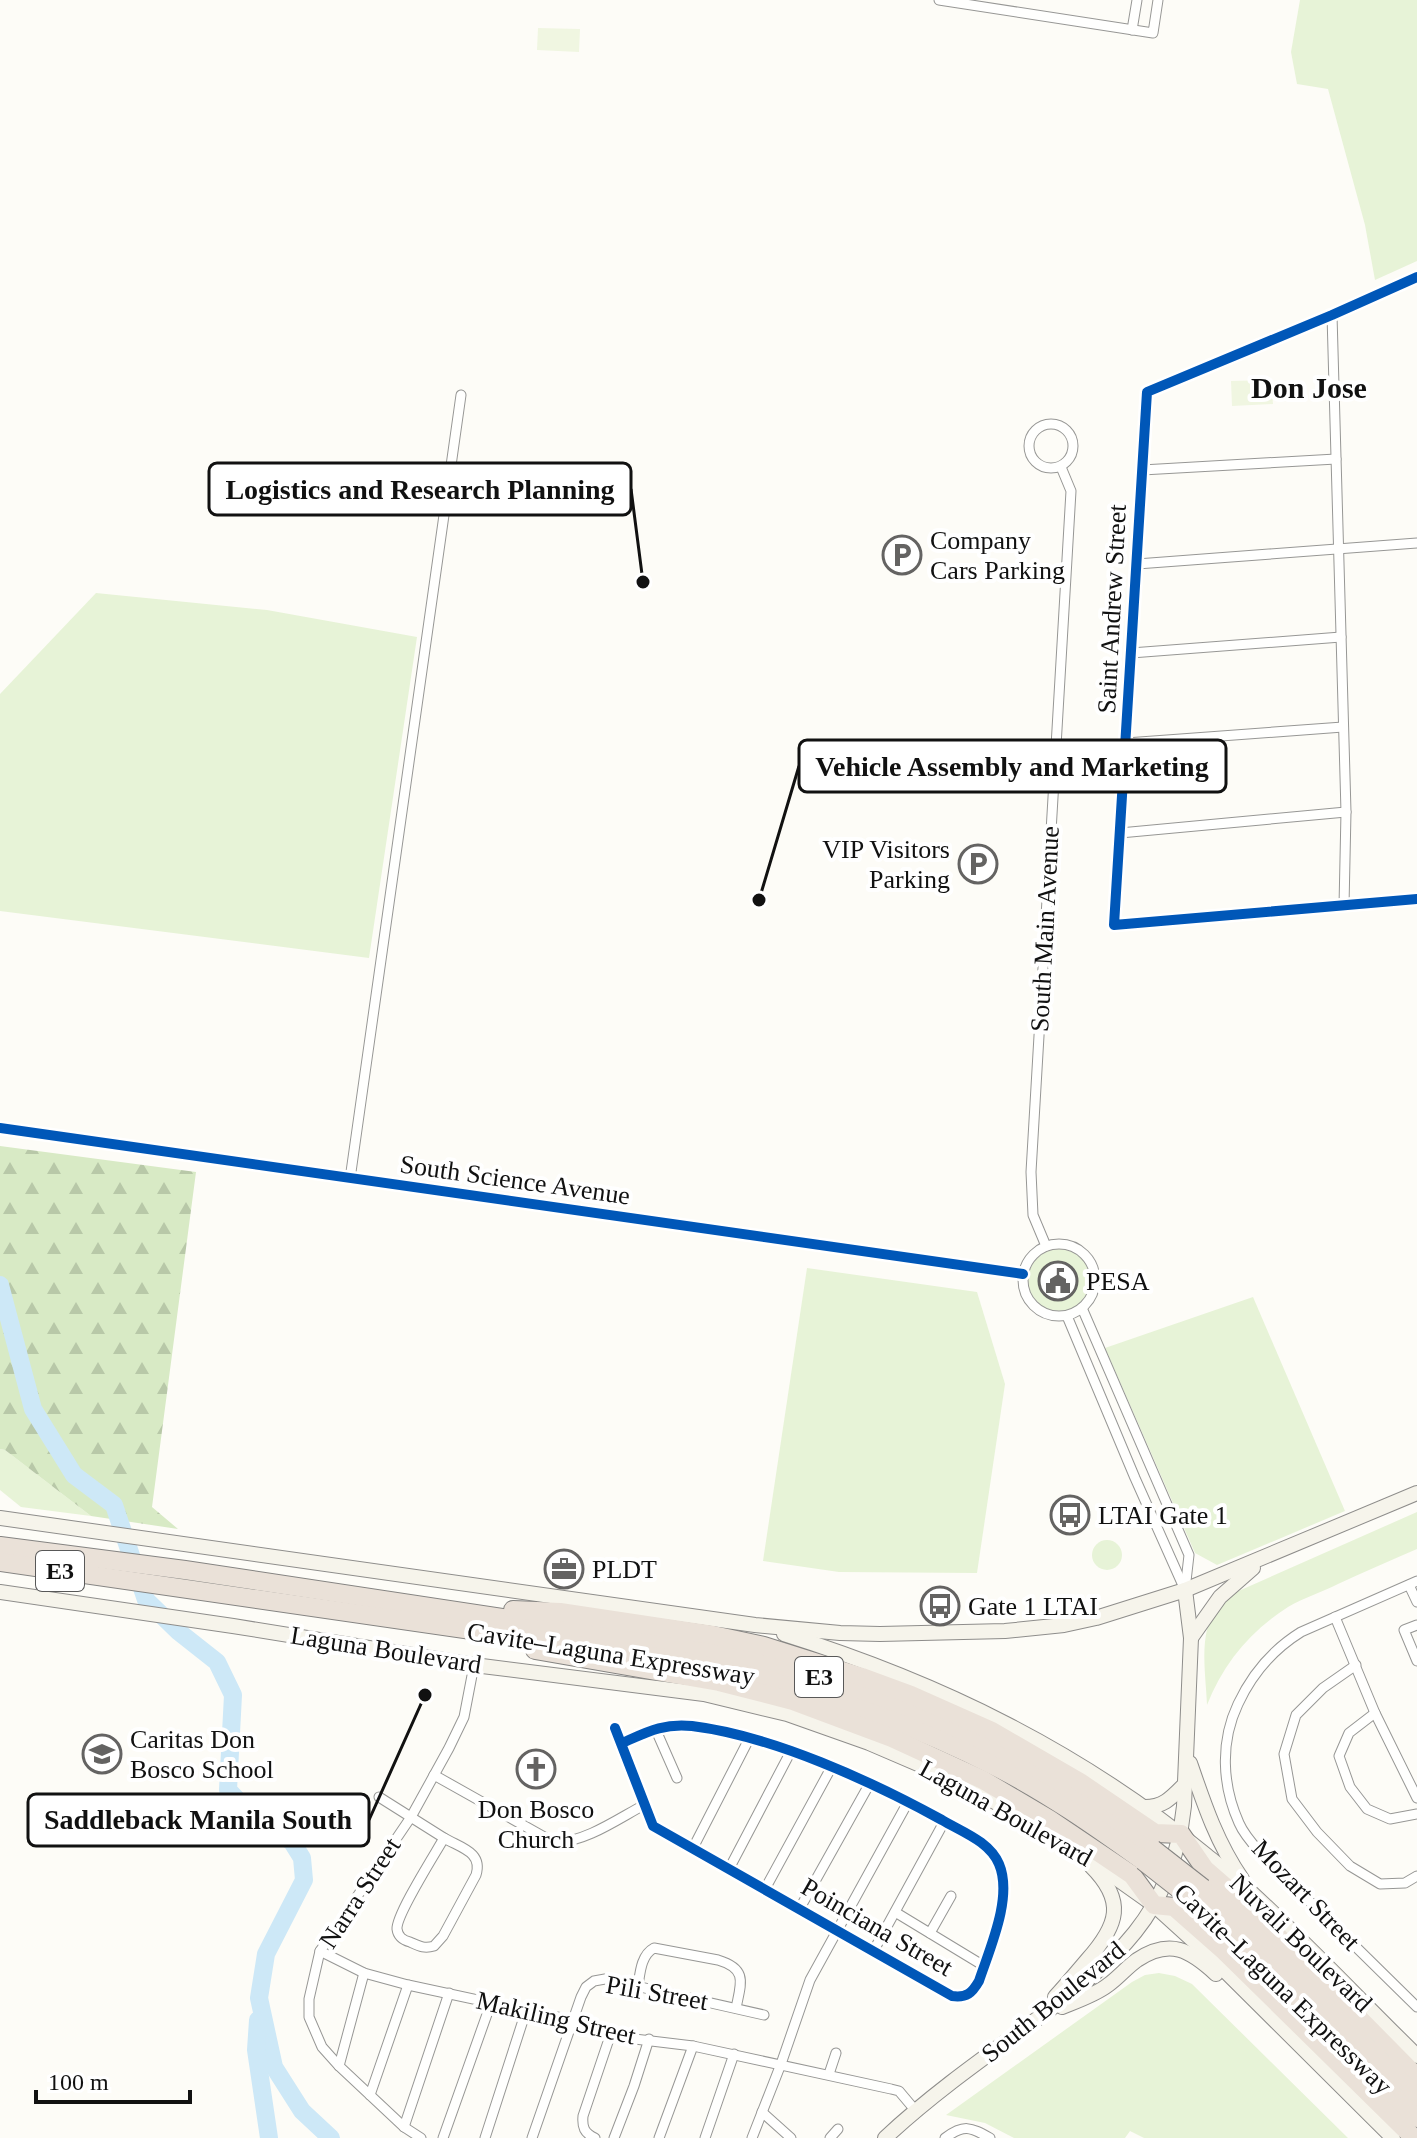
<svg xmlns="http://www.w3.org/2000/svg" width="1417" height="2138" font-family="'Times New Roman',serif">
  <defs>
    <pattern id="forest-firs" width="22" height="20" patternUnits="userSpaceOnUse" patternTransform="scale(2)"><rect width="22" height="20" fill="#d8eac5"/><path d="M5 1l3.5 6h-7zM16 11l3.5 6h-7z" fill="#b8c8a8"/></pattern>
  </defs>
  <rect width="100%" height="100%" fill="#fdfcf7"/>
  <!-- grass -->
  <g fill="#e7f3d7">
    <path d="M1300 0H1417V261L1375 280 1365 225 1328 89 1297 84 1291 52Z"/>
    <path d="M96 593 267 610 417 637 369 958 0 911V694Z"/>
    <circle cx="1059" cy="1280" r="31"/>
    <path d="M807 1268 977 1292 1005 1384 977 1573 839 1572 763 1561Z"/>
    <path d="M1253 1297 1345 1511 1217 1565 1195 1553 1105 1348Z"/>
    <path d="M0 1449 5 1450 91 1516 21 1507 0 1490Z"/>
    <path d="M1417 1512V1549C1391 1560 1364 1572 1338 1584 1322 1592 1303 1598 1288 1607 1250 1631 1223 1664 1207 1705 1206 1674 1197 1630 1219 1605 1223 1601 1229 1597 1234 1593Z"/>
    <circle cx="1107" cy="1555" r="15"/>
    <path d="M1159 1973 1175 1976 1192 1984 1348 2138H1144L1130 2131 1125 2138H1014L985 2123 946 2115 1132 1982 1145 1975Z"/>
  </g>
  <!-- forest -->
  <path fill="url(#forest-firs)" d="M0 1146 196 1172 152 1507 178 1529 91 1516 5 1450 0 1449Z"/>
  <!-- pitch -->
  <g fill="#f0f6e1">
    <path d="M538 28 580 29 579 52 537 50Z"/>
    <path d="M1271 380 1273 404 1232 406 1231 381Z"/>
  </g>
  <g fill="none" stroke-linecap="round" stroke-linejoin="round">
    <!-- river -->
    <g stroke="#cde8f7" stroke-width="18">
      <path d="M0 1285 33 1409 74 1475 114 1505 146 1600 179 1632 217 1662 233 1695 228 1790 244 1807 292 1842 302 1858 304 1880 266 1954 259 1998 274 2067 302 2111 331 2138"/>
      <path d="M258 2020 256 2050 269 2138"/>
    </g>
    <defs>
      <g id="minor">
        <path d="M939 0 1153 33 1158 0"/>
        <path d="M1132 30 1137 0"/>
        <path d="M1417 277 1332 315 1147 392 1114 925 1417 899"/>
        <path d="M1332 315 1346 812 1344 906"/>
        <circle cx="1051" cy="446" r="22"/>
        <path d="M1142 470 1336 459"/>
        <path d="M1137 564 1417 543"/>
        <path d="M1131 653 1341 637"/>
        <path d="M1126 743 1343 727"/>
        <path d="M1120 833 1346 812"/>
        <path d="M0 1128 1023 1274"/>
        <path d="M350 1179 461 395"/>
        <circle cx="1059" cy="1280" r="36"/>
        <path d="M1046 1246 1033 1215 1031 1172 1071 491 1061 467"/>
        <path d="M1082 1308 1189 1555 1185 1590"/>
        <path d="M1067 1316 1135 1478 1185 1590"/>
        <path d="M1417 1581 1301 1632C1272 1650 1252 1674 1238 1704 1220 1742 1222 1785 1239 1823 1248 1844 1282 1874 1299 1891 1339 1930 1378 1969 1417 2007"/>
        <path d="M1409 1585 1417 1602"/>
        <path d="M1335 1617 1375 1713 1417 1798"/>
        <path d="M1417 1625 1404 1630 1417 1661"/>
        <path d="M1356 1665 1323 1688 1296 1715 1284 1754 1292 1799 1317 1832 1350 1866 1380 1884 1405 1883 1417 1876"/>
        <path d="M1375 1713 1349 1733 1339 1756 1350 1787 1367 1809 1390 1819 1417 1814"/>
        <path d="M615 1728 653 1826 952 1996C967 1998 972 1993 979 1981 990 1948 1013 1897 999 1864 989 1841 962 1832 942 1820 871 1781 773 1736 692 1726 663 1723 647 1732 622 1743"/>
        <path d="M655 1728 677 1778"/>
        <path d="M434 1775 555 1843C587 1841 616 1820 644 1805"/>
        <path d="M379 1797 444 1838"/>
        <path d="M444 1838C461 1848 483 1852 476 1875L443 1936 434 1946C424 1949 419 1946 410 1942 403 1940 398 1937 397 1929 396 1915 435 1854 444 1838Z"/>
        <path d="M693 1848 749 1739"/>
        <path d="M729 1869 791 1751"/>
        <path d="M765 1889 831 1768"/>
        <path d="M800 1908 870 1783"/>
        <path d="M895 1912 984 1966"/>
        <path d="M930 1933 951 1896"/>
        <path d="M874 1950 944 1822"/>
        <path d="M320 1951 364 1973 408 1985 571 2020 600 2029 610 2036 693 2046 891 2089 899 2091 915 2110"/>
        <path d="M638 1986C640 1973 641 1955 654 1948L718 1960C748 1969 741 1983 736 2008"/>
        <path d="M339 2066 364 1973"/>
        <path d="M829 2074 836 2053"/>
        <path d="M370 2095 408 1985"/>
        <path d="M762 2112 791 2138"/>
        <path d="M404 2127 449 1993"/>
        <path d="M421 2138 404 2127 339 2066 322 2047 309 2017V1999L320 1951 411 1817 449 1748 464 1717 474 1665"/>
        <path d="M443 2138 491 2003"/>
        <path d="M485 2138 526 2011"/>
        <path d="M532 2138 581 1997 586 1987 594 1981 605 1979 764 2015"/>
        <path d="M595 2138C584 2133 582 2127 583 2116L610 2036"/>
        <path d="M614 2138 634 2086 649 2039"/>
        <path d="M659 2138 693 2046"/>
        <path d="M705 2138 734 2054"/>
        <path d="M752 2138 781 2064 810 1980 908 1802"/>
        <path d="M830 2138 838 2129"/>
        <path d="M945 2138C964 2124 970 2127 990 2138"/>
      </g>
      <g id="secondary">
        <path d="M0 1518 755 1625 840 1633 880 1634 1005 1631 1064 1625 1096 1618 1185 1590 1417 1493"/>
        <path d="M0 1592 233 1626 474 1665 704 1694 787 1714 869 1743 946 1776 1025 1818 1068 1844 1154 1905 1208 1954 1393 2138"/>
        <path d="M784 1634C940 1683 1080 1751 1206 1855 1222 1868 1238 1880 1253 1894 1309 1946 1362 2002 1417 2056"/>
        <path d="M1191 1638 1220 1597 1253 1568"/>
        <path d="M1190 1763C1204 1804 1217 1843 1242 1879"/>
        <path d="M1145 1807C1164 1807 1172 1797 1185 1784"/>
        <path d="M1055 1997C1066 1985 1077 1972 1088 1959 1118 1925 1126 1901 1091 1866"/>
        <path d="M1062 2007C1077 2001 1095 1995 1108 1985 1118 1978 1127 1967 1137 1960 1170 1938 1190 1950 1216 1974"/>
        <path d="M885 2138C931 2095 982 2059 1033 2022 1116 1960 1172 1916 1184 1806L1191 1638 1185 1590"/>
      </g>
      <g id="motorway">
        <path d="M0 1546 185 1570 682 1645C814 1668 943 1714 1058 1784 1090 1804 1121 1827 1153 1849"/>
        <path d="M0 1562 678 1660C789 1681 894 1715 994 1766 1046 1792 1096 1827 1143 1861"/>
        <path d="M513 1610 560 1612 713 1635 764 1646 862 1677 911 1695 992 1731 1080 1782 1155 1833 1181 1834 1205 1869 1251 1909 1417 2077"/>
        <path d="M535 1650 719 1682 793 1701 892 1738 983 1780 1049 1819 1132 1875 1154 1905 1174 1907 1224 1951 1414 2138"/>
        <path d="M1203 1888 1238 1919 1417 2097"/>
        <path d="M1194 1901 1233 1936 1417 2118"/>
      </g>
    </defs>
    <!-- minor casing -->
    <use href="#minor" stroke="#979795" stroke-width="11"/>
    <!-- secondary casing -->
    <use href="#secondary" stroke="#8e8d8b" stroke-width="16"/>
    <!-- motorway casing -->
    <use href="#motorway" stroke="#858482" stroke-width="20"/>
    <!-- minor -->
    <use href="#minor" stroke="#fffffe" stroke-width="9"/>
    <!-- secondary -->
    <use href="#secondary" stroke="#f6f4eb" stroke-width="14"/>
    <!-- motorway -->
    <use href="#motorway" stroke="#eae1d8" stroke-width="18"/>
    <defs>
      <g id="motorway-bridge">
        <path d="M1153 1849 1203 1888"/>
        <path d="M1143 1861 1194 1901"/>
      </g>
    </defs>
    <!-- motorway-bridge casing -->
    <use href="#motorway-bridge" stroke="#858482" stroke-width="20" stroke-linecap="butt"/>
    <!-- motorway-bridge -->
    <use href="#motorway-bridge" stroke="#eae1d8" stroke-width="18"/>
    <defs>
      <g id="cycleway">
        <path d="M1417 277 1332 315 1147 392 1114 925 1417 899"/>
        <path d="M0 1128 1023 1274"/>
        <path d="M615 1728 653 1826 952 1996C967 1998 972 1993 979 1981 990 1948 1013 1897 999 1864 989 1841 962 1832 942 1820 871 1781 773 1736 692 1726 663 1723 647 1732 622 1743"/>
      </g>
    </defs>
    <!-- cycleway casing -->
    <use href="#cycleway" stroke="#fff" stroke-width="15"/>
    <!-- cycleway -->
    <use href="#cycleway" stroke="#0057b8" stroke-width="10"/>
  </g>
  <!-- icons -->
  <defs>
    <symbol id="parking-ring" viewBox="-11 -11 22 22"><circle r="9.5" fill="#fff" stroke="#646362" stroke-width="1.5"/><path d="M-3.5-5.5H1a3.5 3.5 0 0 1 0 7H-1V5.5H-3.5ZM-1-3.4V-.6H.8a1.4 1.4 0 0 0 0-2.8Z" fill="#646362"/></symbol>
    <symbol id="civic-ring" viewBox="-11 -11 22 22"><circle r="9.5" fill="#fff" stroke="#646362" stroke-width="1.5"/><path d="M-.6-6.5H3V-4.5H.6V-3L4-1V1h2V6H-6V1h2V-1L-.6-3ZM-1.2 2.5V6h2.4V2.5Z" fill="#646362"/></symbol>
    <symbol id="bus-ring" viewBox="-11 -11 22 22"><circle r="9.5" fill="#fff" stroke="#646362" stroke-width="1.5"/><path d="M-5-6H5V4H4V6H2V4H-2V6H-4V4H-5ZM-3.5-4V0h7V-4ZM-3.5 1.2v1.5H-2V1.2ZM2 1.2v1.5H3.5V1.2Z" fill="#646362"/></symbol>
    <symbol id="office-ring" viewBox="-11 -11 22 22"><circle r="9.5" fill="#fff" stroke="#646362" stroke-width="1.5"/><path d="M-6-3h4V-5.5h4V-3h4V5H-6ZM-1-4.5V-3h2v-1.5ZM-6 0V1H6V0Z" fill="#646362"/></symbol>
    <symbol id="school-ring" viewBox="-11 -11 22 22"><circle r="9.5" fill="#fff" stroke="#646362" stroke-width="1.5"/><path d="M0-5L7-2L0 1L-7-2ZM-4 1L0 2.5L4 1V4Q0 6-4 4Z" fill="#646362"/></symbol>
    <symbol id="church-ring" viewBox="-11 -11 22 22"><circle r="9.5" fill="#fff" stroke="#646362" stroke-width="1.5"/><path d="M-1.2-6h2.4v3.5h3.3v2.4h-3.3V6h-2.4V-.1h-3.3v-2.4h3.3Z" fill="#646362"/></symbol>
  </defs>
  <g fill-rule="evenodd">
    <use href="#parking-ring" x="880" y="533" width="44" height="44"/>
    <use href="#parking-ring" x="956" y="842" width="44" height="44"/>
    <use href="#civic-ring" x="1036" y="1259" width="44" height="44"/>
    <use href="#bus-ring" x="1048" y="1493" width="44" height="44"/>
    <use href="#office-ring" x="542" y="1547" width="44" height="44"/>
    <use href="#bus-ring" x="918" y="1584" width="44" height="44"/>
    <use href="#school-ring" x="80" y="1732" width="44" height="44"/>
    <use href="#church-ring" x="514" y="1747" width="44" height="44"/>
  </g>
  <g text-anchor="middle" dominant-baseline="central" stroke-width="8" stroke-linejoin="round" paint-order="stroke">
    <!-- shield labels -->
    <g fill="#fff" stroke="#585858" stroke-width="2">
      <rect x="36" y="1551" width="48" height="40" rx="6"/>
      <rect x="795" y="1657" width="48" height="40" rx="6"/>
    </g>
    <g font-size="24" font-weight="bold" fill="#111">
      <text x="60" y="1571">E3</text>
      <text x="819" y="1677">E3</text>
    </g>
    <!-- poi labels -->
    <g font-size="26" fill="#111" stroke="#fff" text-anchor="start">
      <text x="930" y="540">Company<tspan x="930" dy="30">Cars Parking</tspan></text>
      <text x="950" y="849" text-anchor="end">VIP Visitors<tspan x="950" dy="30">Parking</tspan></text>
      <text x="1086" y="1281">PESA</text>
      <text x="1098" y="1515">LTAI Gate 1</text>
      <text x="592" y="1569">PLDT</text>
      <text x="968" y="1606">Gate 1 LTAI</text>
      <text x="130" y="1739">Caritas Don<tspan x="130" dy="30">Bosco School</tspan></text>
      <text x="536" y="1809" text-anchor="middle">Don Bosco<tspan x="536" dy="30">Church</tspan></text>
    </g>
    <!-- street labels -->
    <g font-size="26" fill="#111" stroke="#fff">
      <text transform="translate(1112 609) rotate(-87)">Saint Andrew Street</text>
      <text transform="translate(1045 929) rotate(-87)">South Main Avenue</text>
      <text transform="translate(515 1180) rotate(8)">South Science Avenue</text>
      <text transform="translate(386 1650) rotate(9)">Laguna Boulevard</text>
      <text transform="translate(611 1654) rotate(9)">Cavite–Laguna Expressway</text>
      <text transform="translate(1006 1813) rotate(29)">Laguna Boulevard</text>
      <text transform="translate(360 1893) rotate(-57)">Narra Street</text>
      <text transform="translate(1306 1895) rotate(46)">Mozart Street</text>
      <text transform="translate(877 1927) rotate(30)">Poinciana Street</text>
      <text transform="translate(1301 1943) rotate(44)">Nuvali Boulevard</text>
      <text transform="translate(1283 1989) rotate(44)">Cavite–Laguna Expressway</text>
      <text transform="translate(657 1993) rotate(10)">Pili Street</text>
      <text transform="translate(1053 2002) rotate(-39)">South Boulevard</text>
      <text transform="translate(556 2018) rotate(13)">Makiling Street</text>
    </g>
    <!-- quarter labels -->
    <g font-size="30" font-weight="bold" fill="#111" stroke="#fff">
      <text x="1309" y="387">Don Jose</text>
    </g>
  </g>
  <!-- callouts -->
  <path fill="none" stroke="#111" stroke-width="3" d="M643 582L631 489M759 900L799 766M425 1695L369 1820"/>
  <g fill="#111" stroke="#fff" stroke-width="3">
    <circle cx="643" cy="582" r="8"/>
    <circle cx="759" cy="900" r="8"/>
    <circle cx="425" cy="1695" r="8"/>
  </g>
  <g fill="#fff" stroke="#111" stroke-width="3">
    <rect x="209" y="463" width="422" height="52" rx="8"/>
    <rect x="799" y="740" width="427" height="52" rx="8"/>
    <rect x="28" y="1794" width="341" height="52" rx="8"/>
  </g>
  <g font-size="28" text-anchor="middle" font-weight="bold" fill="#111">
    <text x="420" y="499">Logistics and Research Planning</text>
    <text x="1012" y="776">Vehicle Assembly and Marketing</text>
    <text x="198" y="1829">Saddleback Manila South</text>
  </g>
  <!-- scale -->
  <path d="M36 2090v12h154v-12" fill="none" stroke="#111111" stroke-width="4"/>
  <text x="48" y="2090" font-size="24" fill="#111111" stroke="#ffffff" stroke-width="6" paint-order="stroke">100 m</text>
</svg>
